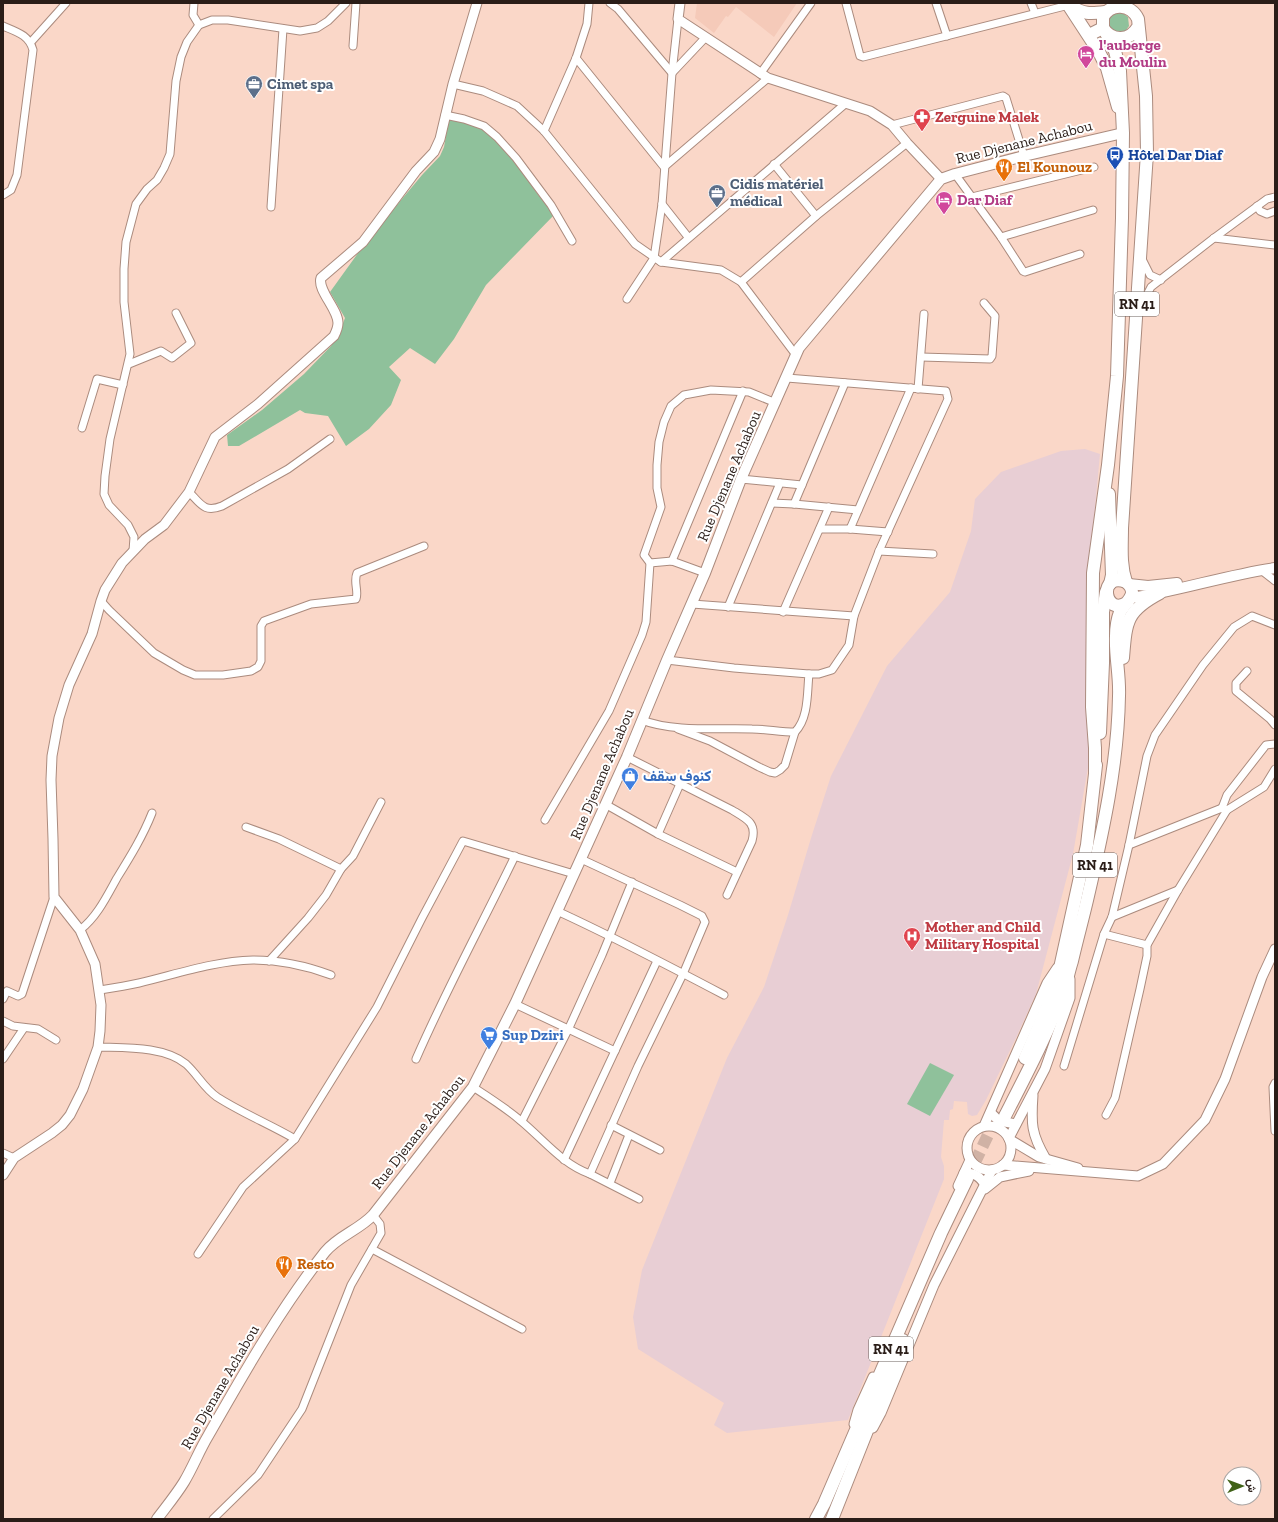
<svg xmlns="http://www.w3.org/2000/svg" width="1278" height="1522" font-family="'Zilla Slab',Vazirmatn,serif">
  <rect width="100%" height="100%" fill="#fad7c8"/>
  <!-- built -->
  <path fill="#f5cab9" d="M697 3H797L774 37 736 7 728 17 726 16 714 33 695 18Z"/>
  <!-- medical -->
  <path fill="#e8ced4" d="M1085 449 1100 454 1090 562 1087 611 1086 668 1089 762 1073 854 1036 994 1016 1038 986 1100 977 1115 972 1116 968 1114 967 1102 954 1101 953 1109 950 1110 949 1120H944L941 1157 944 1166V1179L848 1420 727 1433 714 1425 724 1403 638 1349 633 1317 642 1270 727 1058 764 987 788 915 811 838 831 776 887 666 950 592 971 531 975 499 1001 472 1061 451Z"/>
  <!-- green -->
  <g fill="#8fc19b">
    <path d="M1121 12 1128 17 1129 26 1124 33 1111 32 1107 20 1112 13Z"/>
    <path d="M449 118 474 123 492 135 518 166 539 196 555 214 486 285 454 339 435 364 410 348 389 367 401 380 391 405 369 429 346 446 328 416 305 413 300 410 239 446H228L227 435 262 410 304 374 331 346 340 331 345 318 330 292 366 242 422 175 440 156 444 147Z"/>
    <path d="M930 1063 954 1075 930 1116 907 1104Z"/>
  </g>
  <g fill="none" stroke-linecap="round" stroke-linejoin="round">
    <!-- trunk-tunnel -->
    <path stroke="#d0b2a5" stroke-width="12" stroke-dasharray="12 6" stroke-linecap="butt" d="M967 1179 999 1112"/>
    <defs>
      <g id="minor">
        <path d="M194 3 193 15 199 25"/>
        <path d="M610 3 618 9 672 73 705 38"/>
        <path d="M846 3 860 56 863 57 1069 5"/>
        <path d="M936 3 947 36"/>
        <path d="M1031 3 1035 13"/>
        <path d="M3 26C17 32 29 35 33 50L17 175 11 190 3 195"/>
        <path d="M31 42 66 3"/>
        <path d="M353 46 356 3"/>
        <path d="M576 58 664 167 768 78"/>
        <path d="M760 74 811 3"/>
        <path d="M453 84 483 91 517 106 544 131 635 244 661 262 721 270 741 282 796 355"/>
        <path d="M445 115 464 119 484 126 497 137 516 158 551 205 572 241"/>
        <path d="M892 125 1003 96 1006 98 1024 156"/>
        <path d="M544 131 576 58 587 24 589 3"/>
        <path d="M774 164 816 216"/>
        <path d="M955 174 1001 237 1023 271 1025 272 1080 254"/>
        <path d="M972 197 1094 167"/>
        <path d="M662 204 688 237"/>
        <path d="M1257 206 1260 211 1267 214 1275 211"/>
        <path d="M271 207 283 29"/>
        <path d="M1001 237 1093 210"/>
        <path d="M1214 238 1275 245"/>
        <path d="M1142 259 1150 275 1161 280"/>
        <path d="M661 262 845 104"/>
        <path d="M741 282 816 216 907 143"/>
        <path d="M627 299 654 258 662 204 672 73 678 19"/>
        <path d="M1139 310 1151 287 1214 238 1267 199 1275 197"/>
        <path d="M921 357 990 359 992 356 995 316 984 303"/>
        <path d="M129 364 161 351 172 358 191 343 176 313"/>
        <path d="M787 378 946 391 948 399 879 551 854 616 849 645 832 670 819 674H809"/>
        <path d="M918 389 924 314"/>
        <path d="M82 428 97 379 123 385"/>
        <path d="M741 479 802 485"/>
        <path d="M189 492C201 504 204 513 222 506L288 469 330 439"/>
        <path d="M772 503 794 504 858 510"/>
        <path d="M794 504 845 383"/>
        <path d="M820 529H850L888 532"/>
        <path d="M850 529 911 388"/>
        <path d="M133 551 134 537 128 525 109 505 104 494 105 476 110 439 130 354 124 302V269L126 242 136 204 147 189 157 180 164 168 170 154 176 81 181 57 187 42 199 25 212 20H228L300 31 317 28 328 21 346 3"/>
        <path d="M879 551 933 554"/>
        <path d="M672 561 743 391"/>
        <path d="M650 563 672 561 705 573"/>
        <path d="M1261 570 1275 581"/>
        <path d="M101 601 109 610 154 653 183 670 195 675H223L251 671 258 667 261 661V626L264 621 311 604 356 599C359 591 353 582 357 573L424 546"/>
        <path d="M692 604 854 616"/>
        <path d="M728 607 780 483"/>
        <path d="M783 612 829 507"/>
        <path d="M1247 671 1236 683V691L1270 719 1275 725"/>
        <path d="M642 720C671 732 719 728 752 729 766 729 780 732 795 732 809 718 807 692 809 674L734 668 667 660"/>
        <path d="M678 729 710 741 759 767 770 772 775 773 780 770 785 765 795 732"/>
        <path d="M627 757 732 810C747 819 757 823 752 841L727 895"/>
        <path d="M605 804 658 834 737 872"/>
        <path d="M1222 808 1227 795 1266 745 1275 744"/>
        <path d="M545 820 609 711 642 635 646 622 650 563 644 555 661 507 657 488V465L659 442 664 422 671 406 684 395 711 390 749 392 776 403"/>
        <path d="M246 827 279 839 341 869"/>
        <path d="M658 834 680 784"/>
        <path d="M1129 845 1222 808 1227 810 1264 787 1275 769"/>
        <path d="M557 911C614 937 669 966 724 995"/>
        <path d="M1112 917 1178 890"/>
        <path d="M80 930C97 917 107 896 117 878 130 857 143 836 152 813"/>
        <path d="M1104 934 1147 945"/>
        <path d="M269 961 308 918 326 895 341 869 353 856 381 802"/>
        <path d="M100 990C113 988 126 986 139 983 177 974 214 961 253 960 279 960 307 966 331 975"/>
        <path d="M3 999 7 991 18 996 22 994 54 897"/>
        <path d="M515 1004 615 1051"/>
        <path d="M3 1021 13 1026 38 1029 56 1040"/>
        <path d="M98 1047C125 1048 164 1046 186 1064 198 1075 204 1088 217 1097 242 1113 269 1124 295 1139"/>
        <path d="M3 1059 24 1028"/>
        <path d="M416 1059C446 990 482 924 515 856"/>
        <path d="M1064 1066 1104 934 1112 917 1129 845 1147 756 1155 735 1203 665 1234 627 1252 616 1275 625"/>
        <path d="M1275 1083 1273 1087 1275 1131"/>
        <path d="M473 1087C490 1098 506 1108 521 1121 544 1140 562 1164 590 1174L638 1066 683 974 705 922 702 916 680 905 581 859"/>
        <path d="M1106 1115 1115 1098 1140 989 1147 956V945L1178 890 1227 810"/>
        <path d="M522 1121 568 1030 602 955 632 882"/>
        <path d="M611 1125 660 1150"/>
        <path d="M3 1153 14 1158"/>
        <path d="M564 1160 657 961"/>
        <path d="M590 1174 639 1199"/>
        <path d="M610 1183 629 1135"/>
        <path d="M372 1249 522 1329"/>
        <path d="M198 1254 243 1187 295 1139 377 1007 422 918 463 841 574 874"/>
        <path d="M213 1519 258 1475 302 1409 351 1285 381 1233 380 1224 373 1215"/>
      </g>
      <g id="tertiary">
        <path d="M680 3 678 19 768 78 870 111 892 125 907 143 941 179"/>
        <path d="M1033 1095C1031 1123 1031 1134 1046 1159"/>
        <path d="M991 1113 999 1121 1016 1124"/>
        <circle cx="989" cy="1148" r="22"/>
        <path d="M984 1126 1047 983 1057 968"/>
        <path d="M1009 1138 1045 1069 1070 998V979"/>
        <path d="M1009 1139 1039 1157 1078 1168"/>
        <path d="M1003 1165 1138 1176 1163 1164 1205 1120 1225 1079 1262 977 1275 949"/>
        <path d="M964 1173C974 1173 980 1176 985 1185"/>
        <path d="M3 1175 14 1158 52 1133 62 1125 70 1115 83 1089 98 1047 100 1031 101 1005 95 964 80 930 54 897 53 839 51 780 52 756 59 718 69 685 92 634 101 601 105 590 122 563 145 539 164 525 189 492 215 437 258 404 334 336C336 332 338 327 338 323 338 309 317 290 321 278L363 242 416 171 434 152 440 139 453 84 477 3"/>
        <path d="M958 1186 970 1160"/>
        <path d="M985 1189 1000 1177 1029 1171"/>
        <path d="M854 1424 858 1410 873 1377"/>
        <path d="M873 1428 881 1413 934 1285 992 1170"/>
      </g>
      <g id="secondary">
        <path d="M1129 584 1148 586 1177 583"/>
        <path d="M1131 598C1179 591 1226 575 1275 568"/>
        <path d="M157 1519C166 1507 176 1495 184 1482 193 1467 199 1451 208 1436 244 1373 280 1309 325 1252 338 1236 359 1230 373 1215L473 1087 515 1004 627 757 667 660 705 573 741 479 799 348 941 179 955 174 1024 156 1123 133"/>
      </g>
      <g id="primary">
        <path d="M1067 3 1099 52 1107 68 1118 107"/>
        <path d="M1070 6C1084 14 1089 14 1105 12"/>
      </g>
      <g id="trunk">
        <path d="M1089 35 1103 28"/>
        <path d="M1109 494 1112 575 1110 584"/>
        <path d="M1126 582C1120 564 1122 546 1122 528L1147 153 1146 96 1138 19C1131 4 1111 2 1103 17V28C1112 42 1130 41 1138 27"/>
        <path d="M1123 658C1126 621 1126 611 1160 593"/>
        <path d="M1100 733 1103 663V612L1106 592"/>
        <path d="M1095 772V748L1092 707 1093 573 1108 465 1117 376 1122 218 1123 133 1120 71 1115 51 1105 31"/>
        <path d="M1025 1058 1049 1002 1060 968 1087 845 1096 765"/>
        <path d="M1005 1116C1026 1075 1048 1033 1064 990 1067 981 1069 970 1072 961 1077 939 1083 918 1088 896 1103 831 1118 763 1119 696 1120 676 1115 656 1116 636 1116 627 1117 620 1120 612 1126 601 1140 594 1126 582 1097 571 1104 619 1128 602"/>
        <path d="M816 1519 824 1504 941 1233 967 1179"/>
        <path d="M832 1519 903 1340"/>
      </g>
    </defs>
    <!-- minor casing -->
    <use href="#minor" stroke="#ab8b7e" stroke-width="9"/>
    <!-- tertiary casing -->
    <use href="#tertiary" stroke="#ab8b7e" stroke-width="11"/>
    <!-- secondary casing -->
    <use href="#secondary" stroke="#ab8b7e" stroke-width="12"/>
    <!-- primary casing -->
    <use href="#primary" stroke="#ab8b7e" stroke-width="14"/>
    <!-- trunk casing -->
    <use href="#trunk" stroke="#ab8b7e" stroke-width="14"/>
    <!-- minor -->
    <use href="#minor" stroke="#fff" stroke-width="7"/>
    <!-- tertiary -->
    <use href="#tertiary" stroke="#fff" stroke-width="9"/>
    <!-- secondary -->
    <use href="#secondary" stroke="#fff" stroke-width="10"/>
    <!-- primary -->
    <use href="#primary" stroke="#fff" stroke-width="12"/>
    <!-- trunk -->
    <use href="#trunk" stroke="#fff" stroke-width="12"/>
  </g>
  <!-- icons -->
  <defs>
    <symbol id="hotel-pin" viewBox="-11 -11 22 30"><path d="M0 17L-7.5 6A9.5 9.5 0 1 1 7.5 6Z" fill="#d1479c" stroke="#fff"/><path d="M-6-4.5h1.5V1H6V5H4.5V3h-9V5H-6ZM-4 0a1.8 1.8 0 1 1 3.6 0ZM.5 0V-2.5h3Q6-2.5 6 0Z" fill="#fff"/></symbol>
    <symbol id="office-pin" viewBox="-11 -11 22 30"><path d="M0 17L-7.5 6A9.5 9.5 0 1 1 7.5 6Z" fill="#5c6f8a" stroke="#fff"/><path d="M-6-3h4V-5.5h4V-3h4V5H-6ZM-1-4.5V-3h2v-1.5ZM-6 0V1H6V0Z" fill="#fff"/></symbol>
    <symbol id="pharmacy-pin" viewBox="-11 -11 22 30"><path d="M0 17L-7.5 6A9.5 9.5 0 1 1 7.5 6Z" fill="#e0444e" stroke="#fff"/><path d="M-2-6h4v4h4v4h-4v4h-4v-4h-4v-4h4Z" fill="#fff"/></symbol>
    <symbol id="bus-pin" viewBox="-11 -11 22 30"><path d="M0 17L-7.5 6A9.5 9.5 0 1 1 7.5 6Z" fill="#1a4fb4" stroke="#fff"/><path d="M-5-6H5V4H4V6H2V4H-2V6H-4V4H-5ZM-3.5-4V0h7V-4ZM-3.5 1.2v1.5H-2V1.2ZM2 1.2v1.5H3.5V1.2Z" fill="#fff"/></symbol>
    <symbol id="restaurant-pin" viewBox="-11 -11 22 30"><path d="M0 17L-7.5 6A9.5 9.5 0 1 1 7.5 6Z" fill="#e8710a" stroke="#fff"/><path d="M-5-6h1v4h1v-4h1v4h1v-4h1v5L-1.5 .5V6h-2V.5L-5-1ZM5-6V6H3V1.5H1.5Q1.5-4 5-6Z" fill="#fff"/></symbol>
    <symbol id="shop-pin" viewBox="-11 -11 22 30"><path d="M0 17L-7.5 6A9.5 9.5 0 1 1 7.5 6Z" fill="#3f7fe0" stroke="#fff"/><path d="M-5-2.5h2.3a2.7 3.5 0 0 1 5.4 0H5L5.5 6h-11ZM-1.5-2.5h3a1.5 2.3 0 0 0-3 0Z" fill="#fff"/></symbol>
    <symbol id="hospital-pin" viewBox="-11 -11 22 30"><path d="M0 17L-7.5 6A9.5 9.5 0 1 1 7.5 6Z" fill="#e0444e" stroke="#fff"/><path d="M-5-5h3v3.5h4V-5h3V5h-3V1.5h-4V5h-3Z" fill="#fff"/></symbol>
    <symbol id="supermarket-pin" viewBox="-11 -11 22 30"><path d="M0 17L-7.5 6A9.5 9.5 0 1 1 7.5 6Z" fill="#3f7fe0" stroke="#fff"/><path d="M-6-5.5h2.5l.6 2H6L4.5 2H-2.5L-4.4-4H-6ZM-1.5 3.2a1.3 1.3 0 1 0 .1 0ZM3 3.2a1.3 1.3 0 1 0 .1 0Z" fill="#fff"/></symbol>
  </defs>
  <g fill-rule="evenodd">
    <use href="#hotel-pin" x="1076" y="44" width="20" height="27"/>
    <use href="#office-pin" x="244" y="74" width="20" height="27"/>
    <use href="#pharmacy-pin" x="912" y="107" width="20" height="27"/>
    <use href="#bus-pin" x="1105" y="145" width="20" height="27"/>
    <use href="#restaurant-pin" x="994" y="157" width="20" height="27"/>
    <use href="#office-pin" x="707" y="183" width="20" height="27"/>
    <use href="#hotel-pin" x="934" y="190" width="20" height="27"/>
    <use href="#shop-pin" x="620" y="766" width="20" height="27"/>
    <use href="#hospital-pin" x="902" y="926" width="20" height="27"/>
    <use href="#supermarket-pin" x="479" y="1025" width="20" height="27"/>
    <use href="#restaurant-pin" x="274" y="1254" width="20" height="27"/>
  </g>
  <g text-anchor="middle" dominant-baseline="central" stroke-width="4" stroke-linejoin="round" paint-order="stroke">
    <!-- shield labels -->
    <g fill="#fff" stroke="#6a615d" stroke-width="1">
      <rect x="1115" y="292" width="44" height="24" rx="3"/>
      <rect x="1073" y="853" width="44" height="24" rx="3"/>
      <rect x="869" y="1337" width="44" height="24" rx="3"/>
    </g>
    <g font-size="14" font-weight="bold" fill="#2a1d18">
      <text x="1137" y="304">RN 41</text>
      <text x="1095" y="865">RN 41</text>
      <text x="891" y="1349">RN 41</text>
    </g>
    <!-- hotel labels -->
    <g font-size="15" font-weight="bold" fill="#b23c85" stroke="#fff" text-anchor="start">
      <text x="1099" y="45">l'auberge<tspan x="1099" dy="17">du Moulin</tspan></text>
      <text x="957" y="200">Dar Diaf</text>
    </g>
    <!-- service labels -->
    <g font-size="15" font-weight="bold" fill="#4e5e75" stroke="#fff" text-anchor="start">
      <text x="267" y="84">Cimet spa</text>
      <text x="730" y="184">Cidis matériel<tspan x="730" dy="17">médical</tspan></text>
    </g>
    <!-- health labels -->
    <g font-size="15" font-weight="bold" fill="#be3a42" stroke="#fff" text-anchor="start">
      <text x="935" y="117">Zerguine Malek</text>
      <text x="925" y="927">Mother and Child<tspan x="925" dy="17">Military Hospital</tspan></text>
    </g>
    <!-- street labels -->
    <g font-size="15" fill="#2a1d18" stroke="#fff">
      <text transform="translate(1024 142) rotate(-14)">Rue Djenane Achabou</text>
      <text transform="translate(729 476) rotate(-67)">Rue Djenane Achabou</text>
      <text transform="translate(602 774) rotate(-67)">Rue Djenane Achabou</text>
      <text transform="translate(418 1132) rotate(-52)">Rue Djenane Achabou</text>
      <text transform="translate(220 1387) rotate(-60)">Rue Djenane Achabou</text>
    </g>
    <!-- transit labels -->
    <g font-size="15" font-weight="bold" fill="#164399" stroke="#fff" text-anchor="start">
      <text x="1128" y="155">Hôtel Dar Diaf</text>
    </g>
    <!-- food labels -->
    <g font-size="15" font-weight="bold" fill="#c56008" stroke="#fff" text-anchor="start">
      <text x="1017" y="167">El Kounouz</text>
      <text x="297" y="1264">Resto</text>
    </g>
    <!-- shop labels -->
    <g font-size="15" font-weight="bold" fill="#366cbe" stroke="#fff" text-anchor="start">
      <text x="643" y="776">كنوف سقف</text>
      <text x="502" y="1035">Sup Dziri</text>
    </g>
  </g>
  <!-- border -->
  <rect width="1278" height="1522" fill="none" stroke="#2a1d18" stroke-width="8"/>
  <!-- north arrow -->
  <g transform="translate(1242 1486) rotate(89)"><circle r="19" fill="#ffffff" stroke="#aaa5a3"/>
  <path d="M0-3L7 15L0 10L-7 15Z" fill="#406218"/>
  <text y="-6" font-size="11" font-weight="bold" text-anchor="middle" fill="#2a1d18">ش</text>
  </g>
</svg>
